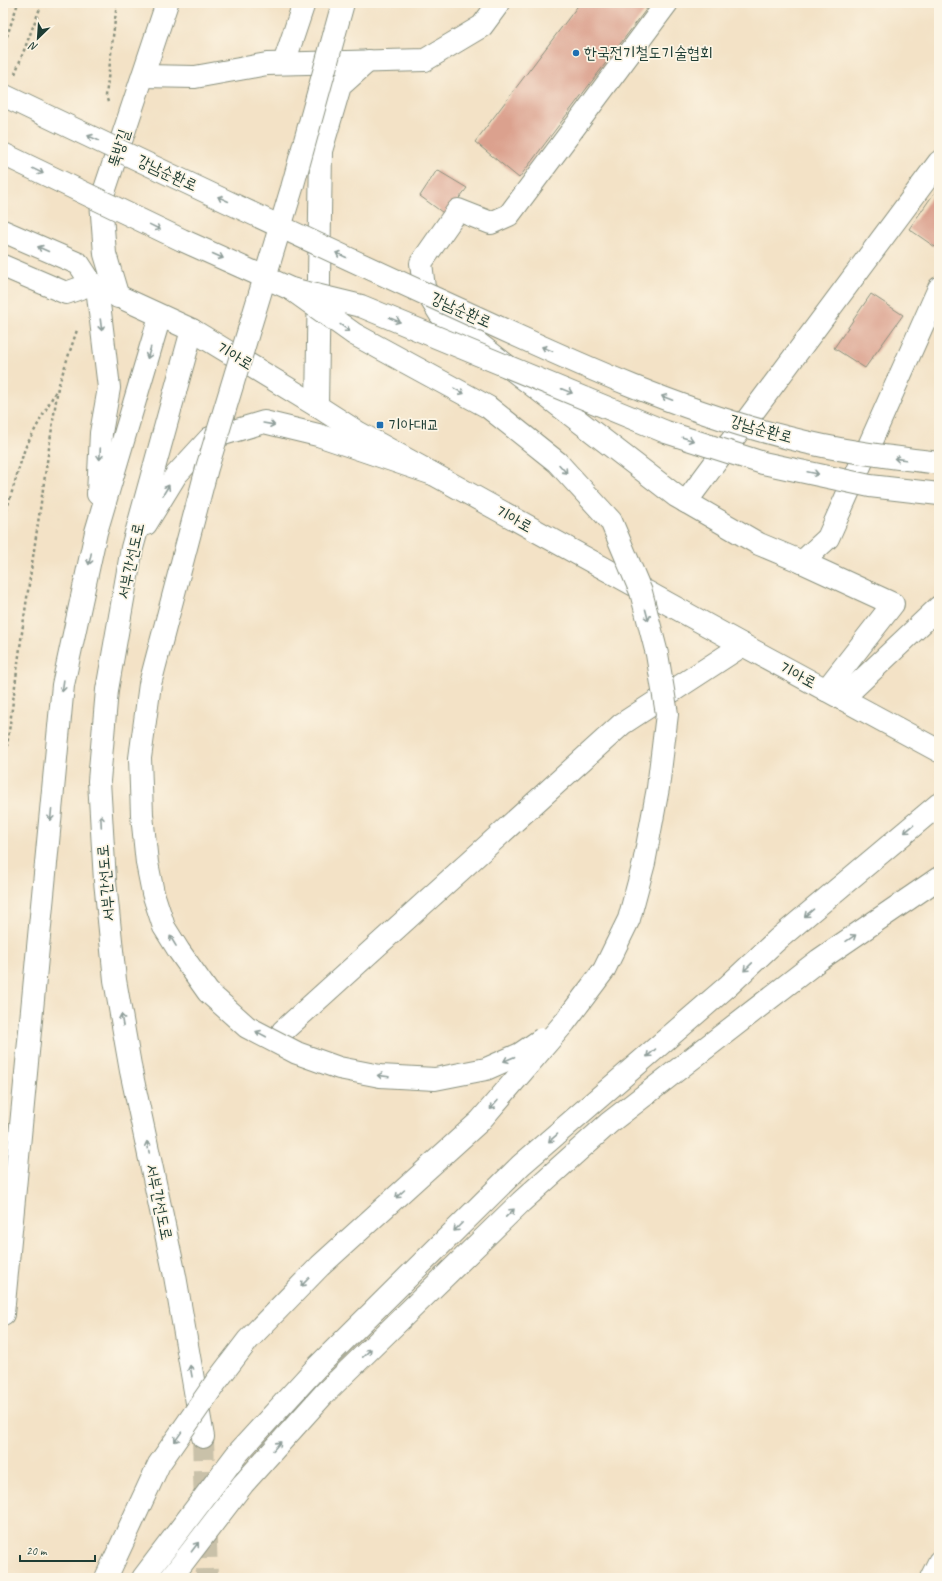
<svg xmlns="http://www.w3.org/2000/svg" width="942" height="1581" font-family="Caveat,'Poor Story',sans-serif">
  <rect width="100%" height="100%" fill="#fcf5e5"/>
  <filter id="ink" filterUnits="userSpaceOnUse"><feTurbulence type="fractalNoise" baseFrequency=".025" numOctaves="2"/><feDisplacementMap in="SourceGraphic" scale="8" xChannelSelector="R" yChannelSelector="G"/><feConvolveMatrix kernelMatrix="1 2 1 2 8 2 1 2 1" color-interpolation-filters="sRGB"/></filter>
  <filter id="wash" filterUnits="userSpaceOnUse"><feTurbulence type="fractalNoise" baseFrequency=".012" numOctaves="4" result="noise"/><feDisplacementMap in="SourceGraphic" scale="16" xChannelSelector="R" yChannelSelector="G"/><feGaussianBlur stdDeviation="0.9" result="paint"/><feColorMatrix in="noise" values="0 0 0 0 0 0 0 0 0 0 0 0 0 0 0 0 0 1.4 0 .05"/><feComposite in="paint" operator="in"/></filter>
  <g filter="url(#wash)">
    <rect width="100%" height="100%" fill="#f3e2c6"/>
    <g id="blocks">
      <!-- building -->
      <g fill="#dba18e">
        <path d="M580 3H651L519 178 475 142Z"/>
        <path d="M437 170 467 188 446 215 420 196Z"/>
        <path d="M939 186V241L935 247 909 229Z"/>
        <path d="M871 294 903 315 865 368 834 348Z"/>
      </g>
    </g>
  </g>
  <g filter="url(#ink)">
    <use href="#blocks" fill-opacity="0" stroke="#89907d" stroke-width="1"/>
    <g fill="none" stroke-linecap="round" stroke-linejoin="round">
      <!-- highway-tunnel -->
      <path stroke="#c9c1a9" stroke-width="22" stroke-dasharray="22 11" stroke-linecap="butt" d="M203 1437 207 1578"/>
      <defs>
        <g id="minor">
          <path d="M667 3 509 215 491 223 458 210 421 263 424 288 440 314 676 496 759 544 802 562 828 538 939 288"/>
          <path d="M284 63 304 3"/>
          <path d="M143 76 195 77 267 64 425 60 482 26 499 3"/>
          <path d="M118 297 105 254 101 201 167 3"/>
          <path d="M317 406 321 151 340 86 368 61"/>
          <path d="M686 502 939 162"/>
          <path d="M802 562 893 604 826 690"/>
          <path d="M842 699 939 607"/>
          <path d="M283 1031 622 724 743 645"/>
        </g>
        <g id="major">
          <path d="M3 231 79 264 92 284 66 293 3 266"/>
          <path d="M92 284 192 330 317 406 359 433 743 645 939 751"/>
          <path d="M931 1578 939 1562"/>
        </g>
        <g id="highway">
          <path d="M97 287 109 388 101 433 98 494"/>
          <path d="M192 330 132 548 107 690 99 781 105 881 115 980 131 1071 175 1276 203 1437"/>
          <path d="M146 524 176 475 210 438 264 422 318 435 433 474"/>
          <path d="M3 1314 63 685 96 532 160 316"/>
          <path d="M143 1578 237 1454 315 1369 521 1165 729 985 777 940 939 804"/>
          <path d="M171 1578 243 1484 324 1394 521 1202 609 1123 819 960 939 878"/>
        </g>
      </defs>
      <!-- minor casing -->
      <use href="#minor" stroke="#89907d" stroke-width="24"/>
      <!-- major casing -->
      <use href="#major" stroke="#89907d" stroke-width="24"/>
      <!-- highway casing -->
      <use href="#highway" stroke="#89907d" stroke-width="24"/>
      <!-- path -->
      <g stroke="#89907d" stroke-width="2.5" stroke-dasharray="3 3" stroke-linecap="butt">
        <path d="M3 48 18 3"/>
        <path d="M15 74 42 3"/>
        <path d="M108 102 106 96 117 3"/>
        <path d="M3 522 25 448 57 389"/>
        <path d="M3 777 23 625 58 387 77 330"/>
      </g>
      <!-- minor -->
      <use href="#minor" stroke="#fff" stroke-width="22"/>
      <!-- major -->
      <use href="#major" stroke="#fff" stroke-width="22"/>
      <!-- highway -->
      <use href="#highway" stroke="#fff" stroke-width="22"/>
      <defs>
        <g id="highway-bridge">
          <path d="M343 3 292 188 207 468 150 684 140 758 142 815 147 863 153 893 164 927 179 951 208 992 247 1027 297 1053 339 1068 380 1076 435 1079 486 1069 520 1054 542 1039"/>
          <path d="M3 95C145 163 287 231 430 296 547 349 664 407 789 438 838 451 889 457 939 463"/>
          <path d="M3 154 182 240 291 289 361 306 666 432 763 463 870 486 939 494"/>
          <path d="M106 1578 159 1464 216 1382 248 1340 320 1266 480 1121 565 1022 604 970 629 919 644 863 658 788 667 714 657 654 641 592 611 521 557 462 488 407 354 334 291 289"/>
        </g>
      </defs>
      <!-- highway-bridge casing -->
      <use href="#highway-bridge" stroke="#89907d" stroke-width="24" stroke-linecap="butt"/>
      <!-- highway-bridge -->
      <use href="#highway-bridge" stroke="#fff" stroke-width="22"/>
    </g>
    <!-- one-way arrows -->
    <defs><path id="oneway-shaft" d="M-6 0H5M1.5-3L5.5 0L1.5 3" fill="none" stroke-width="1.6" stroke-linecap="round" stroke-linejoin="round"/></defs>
    <g stroke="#8f9e9a">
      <use href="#oneway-shaft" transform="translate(93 138) rotate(-155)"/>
      <use href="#oneway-shaft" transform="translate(38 171) rotate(26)"/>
      <use href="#oneway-shaft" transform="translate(223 199) rotate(-155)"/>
      <use href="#oneway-shaft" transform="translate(155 227) rotate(26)"/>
      <use href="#oneway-shaft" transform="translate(43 249) rotate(-156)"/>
      <use href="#oneway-shaft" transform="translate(341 255) rotate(-155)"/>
      <use href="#oneway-shaft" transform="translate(218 256) rotate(24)"/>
      <use href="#oneway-shaft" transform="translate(395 320) rotate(22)"/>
      <use href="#oneway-shaft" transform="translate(101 325) rotate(83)"/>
      <use href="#oneway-shaft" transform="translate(345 328) rotate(36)"/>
      <use href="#oneway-shaft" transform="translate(547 349) rotate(-157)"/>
      <use href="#oneway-shaft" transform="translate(149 353) rotate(107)"/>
      <use href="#oneway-shaft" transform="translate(459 391) rotate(28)"/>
      <use href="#oneway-shaft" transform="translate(567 391) rotate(22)"/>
      <use href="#oneway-shaft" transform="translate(667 398) rotate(-159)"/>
      <use href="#oneway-shaft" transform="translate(269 424) rotate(10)"/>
      <use href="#oneway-shaft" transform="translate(688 439) rotate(18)"/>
      <use href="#oneway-shaft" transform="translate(100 454) rotate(93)"/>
      <use href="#oneway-shaft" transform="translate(900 459) rotate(-173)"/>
      <use href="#oneway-shaft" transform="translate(563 469) rotate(48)"/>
      <use href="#oneway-shaft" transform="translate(813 473) rotate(12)"/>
      <use href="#oneway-shaft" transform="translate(166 490) rotate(-59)"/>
      <use href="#oneway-shaft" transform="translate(90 559) rotate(102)"/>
      <use href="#oneway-shaft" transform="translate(647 615) rotate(75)"/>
      <use href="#oneway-shaft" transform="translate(63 686) rotate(98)"/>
      <use href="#oneway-shaft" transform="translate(51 815) rotate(95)"/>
      <use href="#oneway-shaft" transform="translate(101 821) rotate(-93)"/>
      <use href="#oneway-shaft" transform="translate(909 829) rotate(140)"/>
      <use href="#oneway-shaft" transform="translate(809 913) rotate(140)"/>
      <use href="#oneway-shaft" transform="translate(851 938) rotate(-34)"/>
      <use href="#oneway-shaft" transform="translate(173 941) rotate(-121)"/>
      <use href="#oneway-shaft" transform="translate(748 967) rotate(136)"/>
      <use href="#oneway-shaft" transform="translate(122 1020) rotate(-100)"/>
      <use href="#oneway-shaft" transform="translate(261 1034) rotate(-152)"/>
      <use href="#oneway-shaft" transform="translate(651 1053) rotate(139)"/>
      <use href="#oneway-shaft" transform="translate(509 1059) rotate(157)"/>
      <use href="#oneway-shaft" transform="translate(383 1076) rotate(-173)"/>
      <use href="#oneway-shaft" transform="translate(494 1105) rotate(131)"/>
      <use href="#oneway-shaft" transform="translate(553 1138) rotate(139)"/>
      <use href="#oneway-shaft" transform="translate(148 1147) rotate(-102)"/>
      <use href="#oneway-shaft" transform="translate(400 1194) rotate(138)"/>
      <use href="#oneway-shaft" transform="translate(510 1213) rotate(-44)"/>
      <use href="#oneway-shaft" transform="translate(458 1227) rotate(135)"/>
      <use href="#oneway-shaft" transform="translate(305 1282) rotate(134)"/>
      <use href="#oneway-shaft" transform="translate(367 1353) rotate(-44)"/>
      <use href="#oneway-shaft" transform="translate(191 1371) rotate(-100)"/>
      <use href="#oneway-shaft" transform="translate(178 1437) rotate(125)"/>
      <use href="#oneway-shaft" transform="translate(277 1446) rotate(-48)"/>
      <use href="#oneway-shaft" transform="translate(195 1547) rotate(-53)"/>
    </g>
  </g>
  <!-- markers -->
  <g fill="#1f6fb2" stroke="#fcf5e5" stroke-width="1.5">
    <circle cx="576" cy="53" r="4"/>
    <rect x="376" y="421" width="8" height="8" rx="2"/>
  </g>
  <g text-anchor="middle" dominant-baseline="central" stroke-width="3.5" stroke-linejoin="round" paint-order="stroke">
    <!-- poi labels -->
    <g font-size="16" fill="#1f3d34" stroke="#fcf5e5" text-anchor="start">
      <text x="584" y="53">한국전기철도기술협회</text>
      <text x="388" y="425">기아대교</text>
    </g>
    <!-- street labels -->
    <g font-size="16" fill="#1f3d34" stroke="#fcf5e5">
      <text transform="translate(119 148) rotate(-72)">뚝방길</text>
      <text transform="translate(167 173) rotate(25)">강남순환로</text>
      <text transform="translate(461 310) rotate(24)">강남순환로</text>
      <text transform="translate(235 356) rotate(31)">기아로</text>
      <text transform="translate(761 429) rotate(16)">강남순환로</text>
      <text transform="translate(514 519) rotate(29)">기아로</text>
      <text transform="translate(131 561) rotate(-78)">서부간선도로</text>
      <text transform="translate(798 675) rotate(28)">기아로</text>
      <text transform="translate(106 883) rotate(-95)">서부간선도로</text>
      <text transform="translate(159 1202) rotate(78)">서부간선도로</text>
    </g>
  </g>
  <!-- margin -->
  <rect width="942" height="1581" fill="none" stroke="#fcf5e5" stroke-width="16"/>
  <!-- north arrow -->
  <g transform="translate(38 38) rotate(205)" stroke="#fcf5e5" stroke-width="3" paint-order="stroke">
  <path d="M0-3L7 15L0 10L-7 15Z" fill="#1f3d34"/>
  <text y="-6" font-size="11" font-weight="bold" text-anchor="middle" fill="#1f3d34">N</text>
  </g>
  <!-- scale -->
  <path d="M20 1555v6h75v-6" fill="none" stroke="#1f3d34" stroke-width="2"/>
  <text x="26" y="1555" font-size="12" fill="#1f3d34" stroke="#fcf5e5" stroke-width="3" paint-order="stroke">20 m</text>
</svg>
